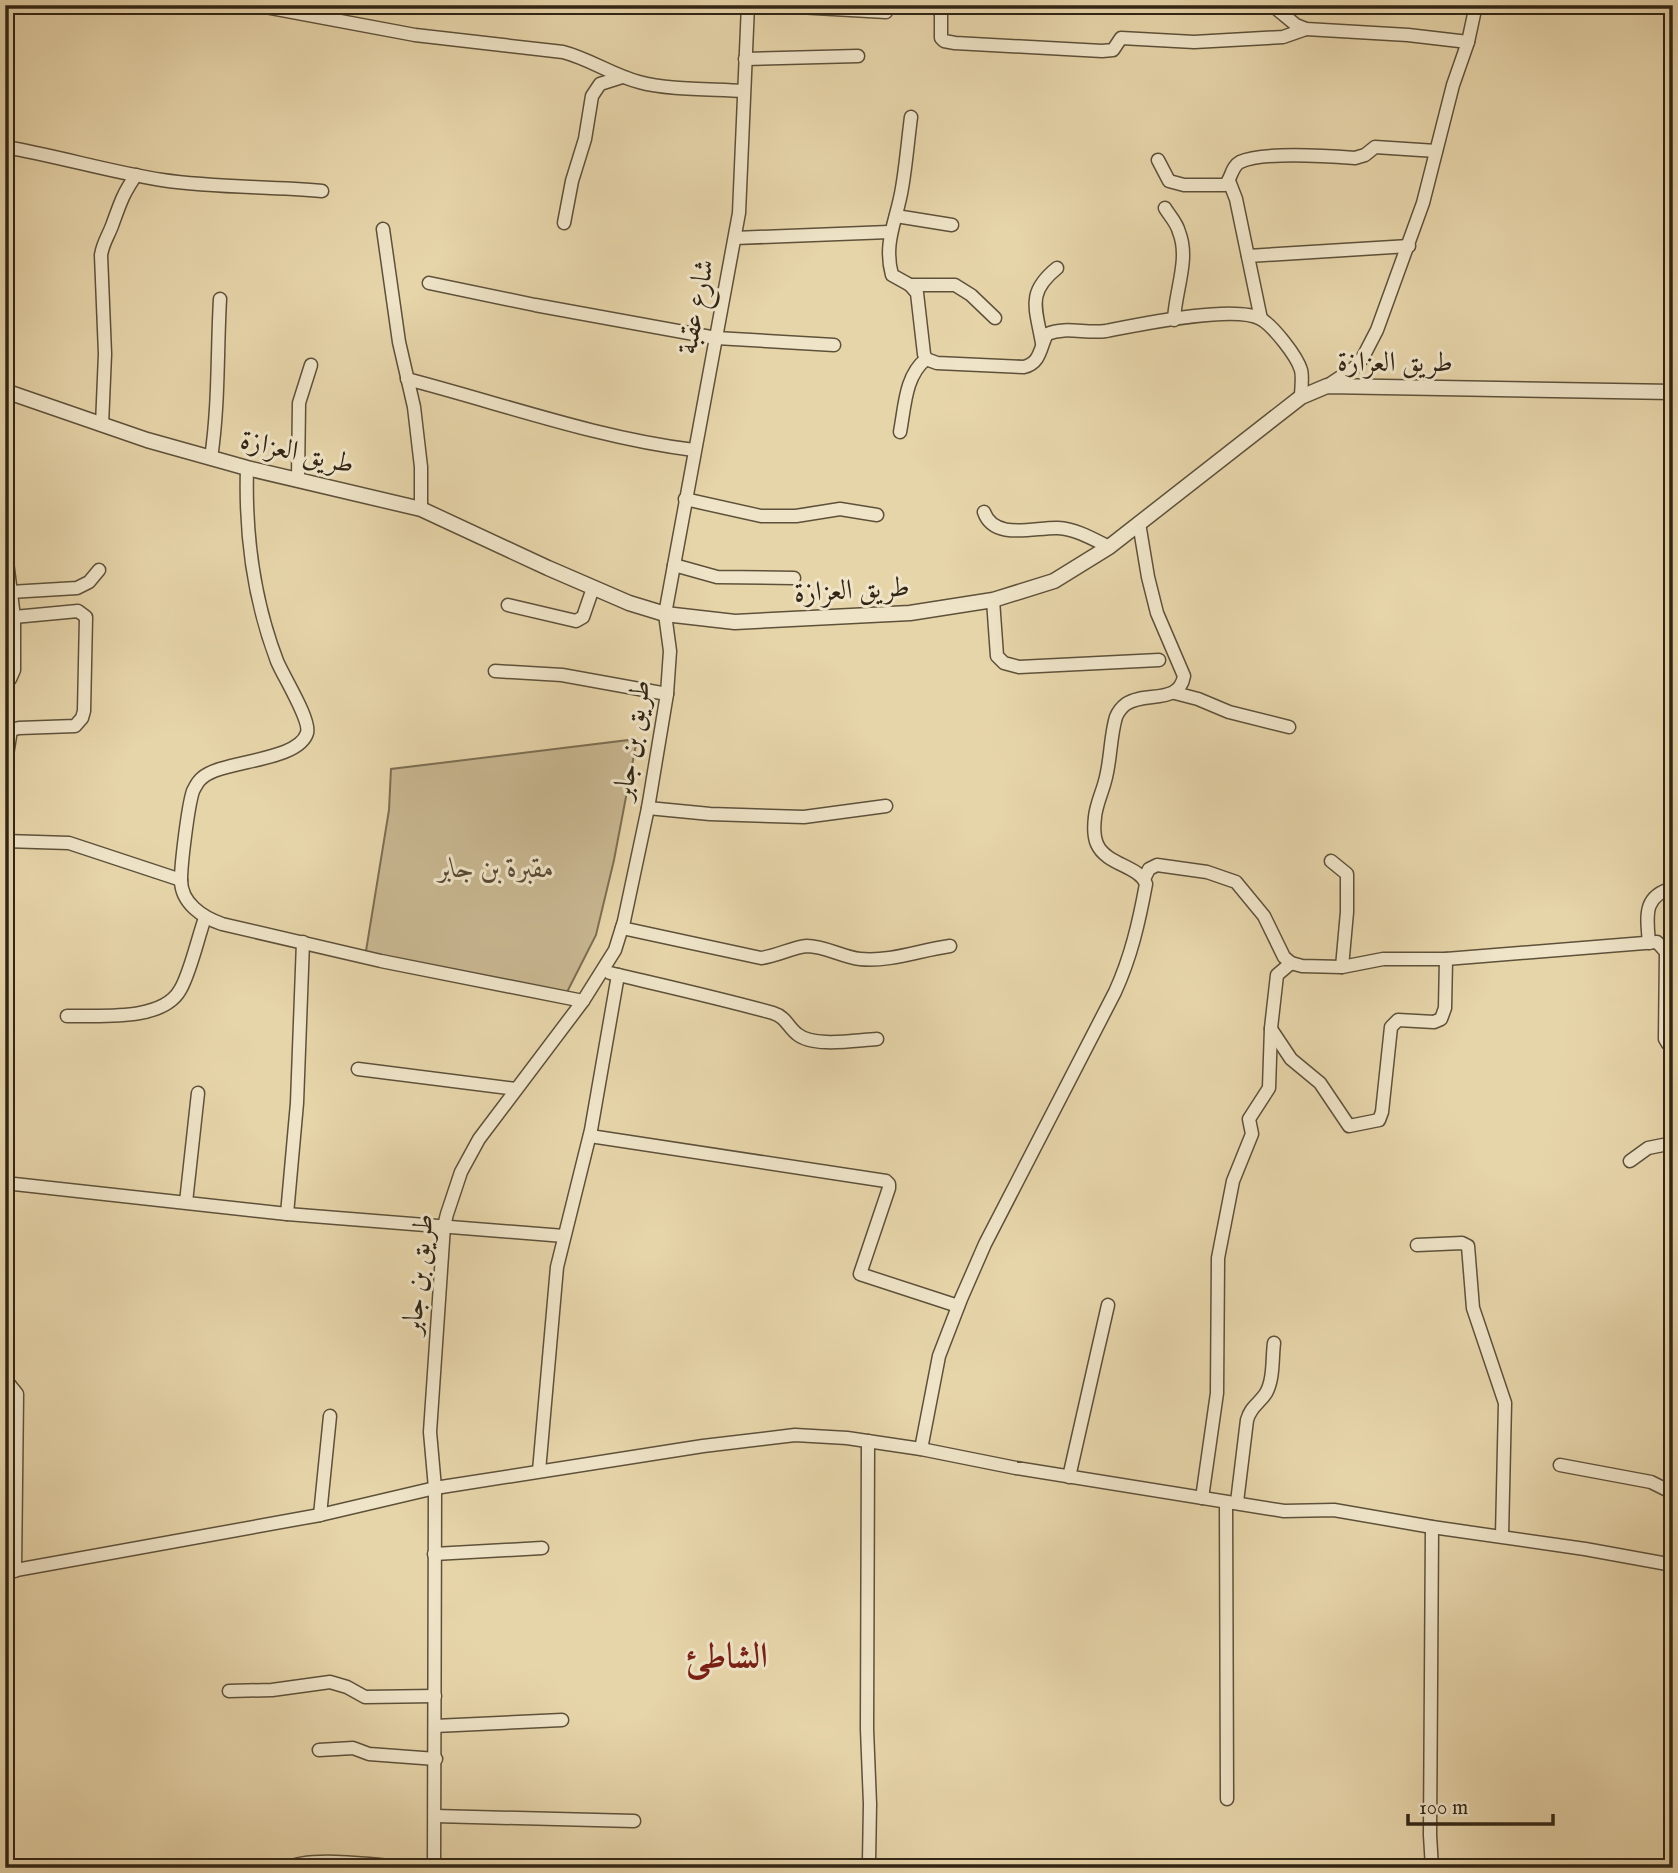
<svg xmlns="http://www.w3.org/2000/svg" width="1678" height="1873" font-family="'IM FELL English',Amiri,serif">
  <rect width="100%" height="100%" fill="#e7d5aa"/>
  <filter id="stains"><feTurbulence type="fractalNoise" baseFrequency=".00286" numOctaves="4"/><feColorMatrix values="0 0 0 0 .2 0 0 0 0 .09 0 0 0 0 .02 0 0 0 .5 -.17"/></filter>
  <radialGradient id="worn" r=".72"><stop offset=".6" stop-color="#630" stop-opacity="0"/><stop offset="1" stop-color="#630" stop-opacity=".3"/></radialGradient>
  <!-- green -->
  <path fill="#c8b791" stroke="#7c6e53" stroke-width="2" d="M637 739 614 860 596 935 564 998 365 957 389 810 391 769Z"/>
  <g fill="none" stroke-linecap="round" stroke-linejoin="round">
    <defs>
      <g id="minor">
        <path d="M255 5 415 35 563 52C590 59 612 75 639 82 667 90 713 89 743 91"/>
        <path d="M762 5 886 12"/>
        <path d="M936 5 941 14V38L944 41 955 43 1102 51 1113 50 1121 38 1194 42 1283 37 1306 29"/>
        <path d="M1272 5 1296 25 1306 29 1408 35 1468 42"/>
        <path d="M745 59 858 56"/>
        <path d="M911 117C908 140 906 165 902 188 897 220 883 242 892 275L910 285 917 293 924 354 926 359 937 363 1024 367C1041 363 1040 347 1047 334 1066 326 1086 334 1106 331 1137 325 1235 304 1261 319 1273 326 1297 356 1301 370 1303 377 1301 389 1301 397"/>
        <path d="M5 147C58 156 110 172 162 180 215 188 269 186 322 191"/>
        <path d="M1158 160 1169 181 1184 185H1225C1232 178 1231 167 1240 162 1263 151 1329 156 1355 158L1365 155 1375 147 1436 151"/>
        <path d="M1229 181 1236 199 1261 319"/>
        <path d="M1165 208C1169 215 1177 223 1179 232 1190 259 1175 291 1174 320"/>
        <path d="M896 216 952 225"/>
        <path d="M564 223 572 181 585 139 592 96 600 84 622 77"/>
        <path d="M383 229 399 342 414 407 421 467V509"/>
        <path d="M735 238 889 232"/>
        <path d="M1248 256 1409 246"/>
        <path d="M429 283 535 305 716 338 834 345"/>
        <path d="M910 285H955L971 295 995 318"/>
        <path d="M1042 343C1036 308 1026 293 1057 268"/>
        <path d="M407 379C503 404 597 438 694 450"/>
        <path d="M1327 386 1354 368 1362 359 1377 330 1423 203 1453 85 1468 42 1476 5"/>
        <path d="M102 425 105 354 101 255C103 242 109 235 113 223 121 201 123 194 136 175"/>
        <path d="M900 432C905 406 905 376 926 359"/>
        <path d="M211 458C219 405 217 352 220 299"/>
        <path d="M247 468C245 534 253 598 277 661 283 676 311 720 307 733 298 762 221 760 202 778 199 780 195 787 193 791 188 806 181 864 181 880 181 903 202 917 222 924L381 961 583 1001"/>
        <path d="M298 478 299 403 311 365"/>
        <path d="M685 499 761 516H796L840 509 877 515"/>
        <path d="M984 512C994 541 1035 527 1058 528 1076 529 1093 539 1109 547"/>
        <path d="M5 546 14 617V670L10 679 5 682"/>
        <path d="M674 565 717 577 794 578"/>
        <path d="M10 592 77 588 89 582 99 570"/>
        <path d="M993 600 997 656 1004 663 1019 667 1159 660"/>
        <path d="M508 605 576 621 583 617 593 588"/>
        <path d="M495 671 562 675 667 694"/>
        <path d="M1175 693 1198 699 1229 712 1289 727"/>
        <path d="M5 767 11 730 19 728 75 726 82 718 84 711 86 617 78 611 14 617"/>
        <path d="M648 808 710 814 804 817 886 806"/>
        <path d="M5 841 69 843 181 880"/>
        <path d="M1331 861 1347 874V912L1342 967"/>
        <path d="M1144 879 1149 869 1157 865 1207 872 1236 882 1264 916 1284 957 1291 963 1302 966 1342 967 1383 959H1446L1657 942 1666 952 1665 1039 1668 1044 1673 1045"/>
        <path d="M622 928 761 958C777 956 793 947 807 946 825 946 842 957 860 959 891 962 920 950 950 946"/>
        <path d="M1649 943C1647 917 1642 896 1673 888"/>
        <path d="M610 973C665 986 719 998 773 1013 786 1017 788 1027 797 1034 814 1048 856 1040 877 1039"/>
        <path d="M67 1016C98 1015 162 1022 180 990 190 974 198 937 205 918"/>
        <path d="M1271 1029 1291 1059 1320 1083 1349 1126 1379 1120 1382 1112 1391 1027 1398 1020 1434 1022 1441 1019 1445 1008 1446 959"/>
        <path d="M358 1069 516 1089"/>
        <path d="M590 1136 886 1181 889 1184V1188L860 1274 958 1306"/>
        <path d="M1630 1161 1648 1148 1673 1143"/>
        <path d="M5 1183 287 1214 564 1236"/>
        <path d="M186 1202 198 1093"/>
        <path d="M287 1214 297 1103 303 942"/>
        <path d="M1417 1245 1462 1243 1468 1246 1473 1308 1505 1403 1502 1536"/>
        <path d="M5 1379 17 1394 15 1571"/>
        <path d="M868 1441 867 1729 870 1804 869 1862 875 1868"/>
        <path d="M921 1449 939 1356 961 1299 985 1244 1115 992C1131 957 1139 922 1146 884 1140 866 1106 865 1097 844 1094 837 1094 825 1095 817 1096 805 1102 793 1105 781 1111 760 1110 737 1116 717 1118 712 1122 707 1126 704 1145 691 1179 705 1184 676L1157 613 1148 577 1139 523"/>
        <path d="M1560 1465 1651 1482 1673 1493"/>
        <path d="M539 1471 557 1267 591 1130 618 975"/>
        <path d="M1069 1477 1108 1305"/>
        <path d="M1202 1498 1217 1393 1218 1258 1233 1181 1252 1134 1249 1119 1269 1088 1271 1028 1277 975 1291 963"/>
        <path d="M1226 1502 1227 1799"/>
        <path d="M1237 1502 1247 1420C1251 1406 1259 1404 1266 1393 1274 1379 1272 1358 1274 1343"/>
        <path d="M320 1515 330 1416"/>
        <path d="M1432 1527 1430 1835 1432 1868"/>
        <path d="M434 1554 542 1548"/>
        <path d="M5 1572 320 1515 435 1488 703 1446 795 1435 847 1438 921 1449 1016 1468 1284 1511 1334 1510 1432 1527 1585 1549 1673 1565"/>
        <path d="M229 1691 272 1690 330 1682 347 1687 365 1697 435 1696"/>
        <path d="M435 1726 562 1720"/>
        <path d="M319 1750 353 1748 369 1754 436 1759"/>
        <path d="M435 1816 634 1821"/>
        <path d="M289 1868C307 1855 387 1866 412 1868"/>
        <path d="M434 1868 435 1488 430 1432 444 1226 447 1214 461 1172 479 1139 583 1001 615 950 624 921 648 808 667 694 670 651 665 614 739 213 748 5"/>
      </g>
      <path id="tertiary" d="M5 391 147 440 247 468 421 509 548 568 629 603 665 614 735 622 910 613 993 600 1054 581 1109 547 1301 397 1327 386 1673 392"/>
    </defs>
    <!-- minor casing -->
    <use href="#minor" stroke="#5e513a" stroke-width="15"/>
    <!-- tertiary casing -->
    <use href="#tertiary" stroke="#5e513a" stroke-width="17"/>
    <!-- minor -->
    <use href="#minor" stroke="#efe4c8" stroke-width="12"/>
    <!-- tertiary -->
    <use href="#tertiary" stroke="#efe4c8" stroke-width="14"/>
  </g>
  <g text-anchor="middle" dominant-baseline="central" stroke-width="6" stroke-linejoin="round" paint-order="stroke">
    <!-- street labels -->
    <g font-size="28" fill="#312515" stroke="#efe4c8">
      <text transform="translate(697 307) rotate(-79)">شارع عقبة</text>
      <text x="1395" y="363">طريق العزازة</text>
      <text transform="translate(297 453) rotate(13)">طريق العزازة</text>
      <text transform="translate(852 591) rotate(-3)">طريق العزازة</text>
      <text transform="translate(633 740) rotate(-81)">طريق بن جابر</text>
      <text transform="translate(419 1274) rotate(-84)">طريق بن جابر</text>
    </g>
    <!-- park labels -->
    <g font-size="28" font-style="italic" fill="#574a34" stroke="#efe4c8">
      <text x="496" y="869">مقبرة بن جابر</text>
    </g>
    <!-- district labels -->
    <g font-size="35" font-weight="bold" fill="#7a1f14" stroke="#efe4c8">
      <text x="727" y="1657">الشاطئ</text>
    </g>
  </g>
  <!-- margin -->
  <rect width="1678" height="1873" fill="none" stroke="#e7d5aa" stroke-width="28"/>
  <rect x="7" y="7" width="1664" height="1859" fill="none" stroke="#312515" stroke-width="3.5"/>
  <rect x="14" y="14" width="1650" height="1845" fill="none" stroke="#312515" stroke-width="2"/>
  <!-- scale -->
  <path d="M1408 1814v10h145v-10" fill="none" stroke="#312515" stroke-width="3.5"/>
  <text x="1419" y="1814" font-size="21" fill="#312515" stroke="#efe4c8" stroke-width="5" paint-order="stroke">100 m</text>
  <rect width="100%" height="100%" filter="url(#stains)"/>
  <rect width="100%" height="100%" fill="url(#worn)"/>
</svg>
